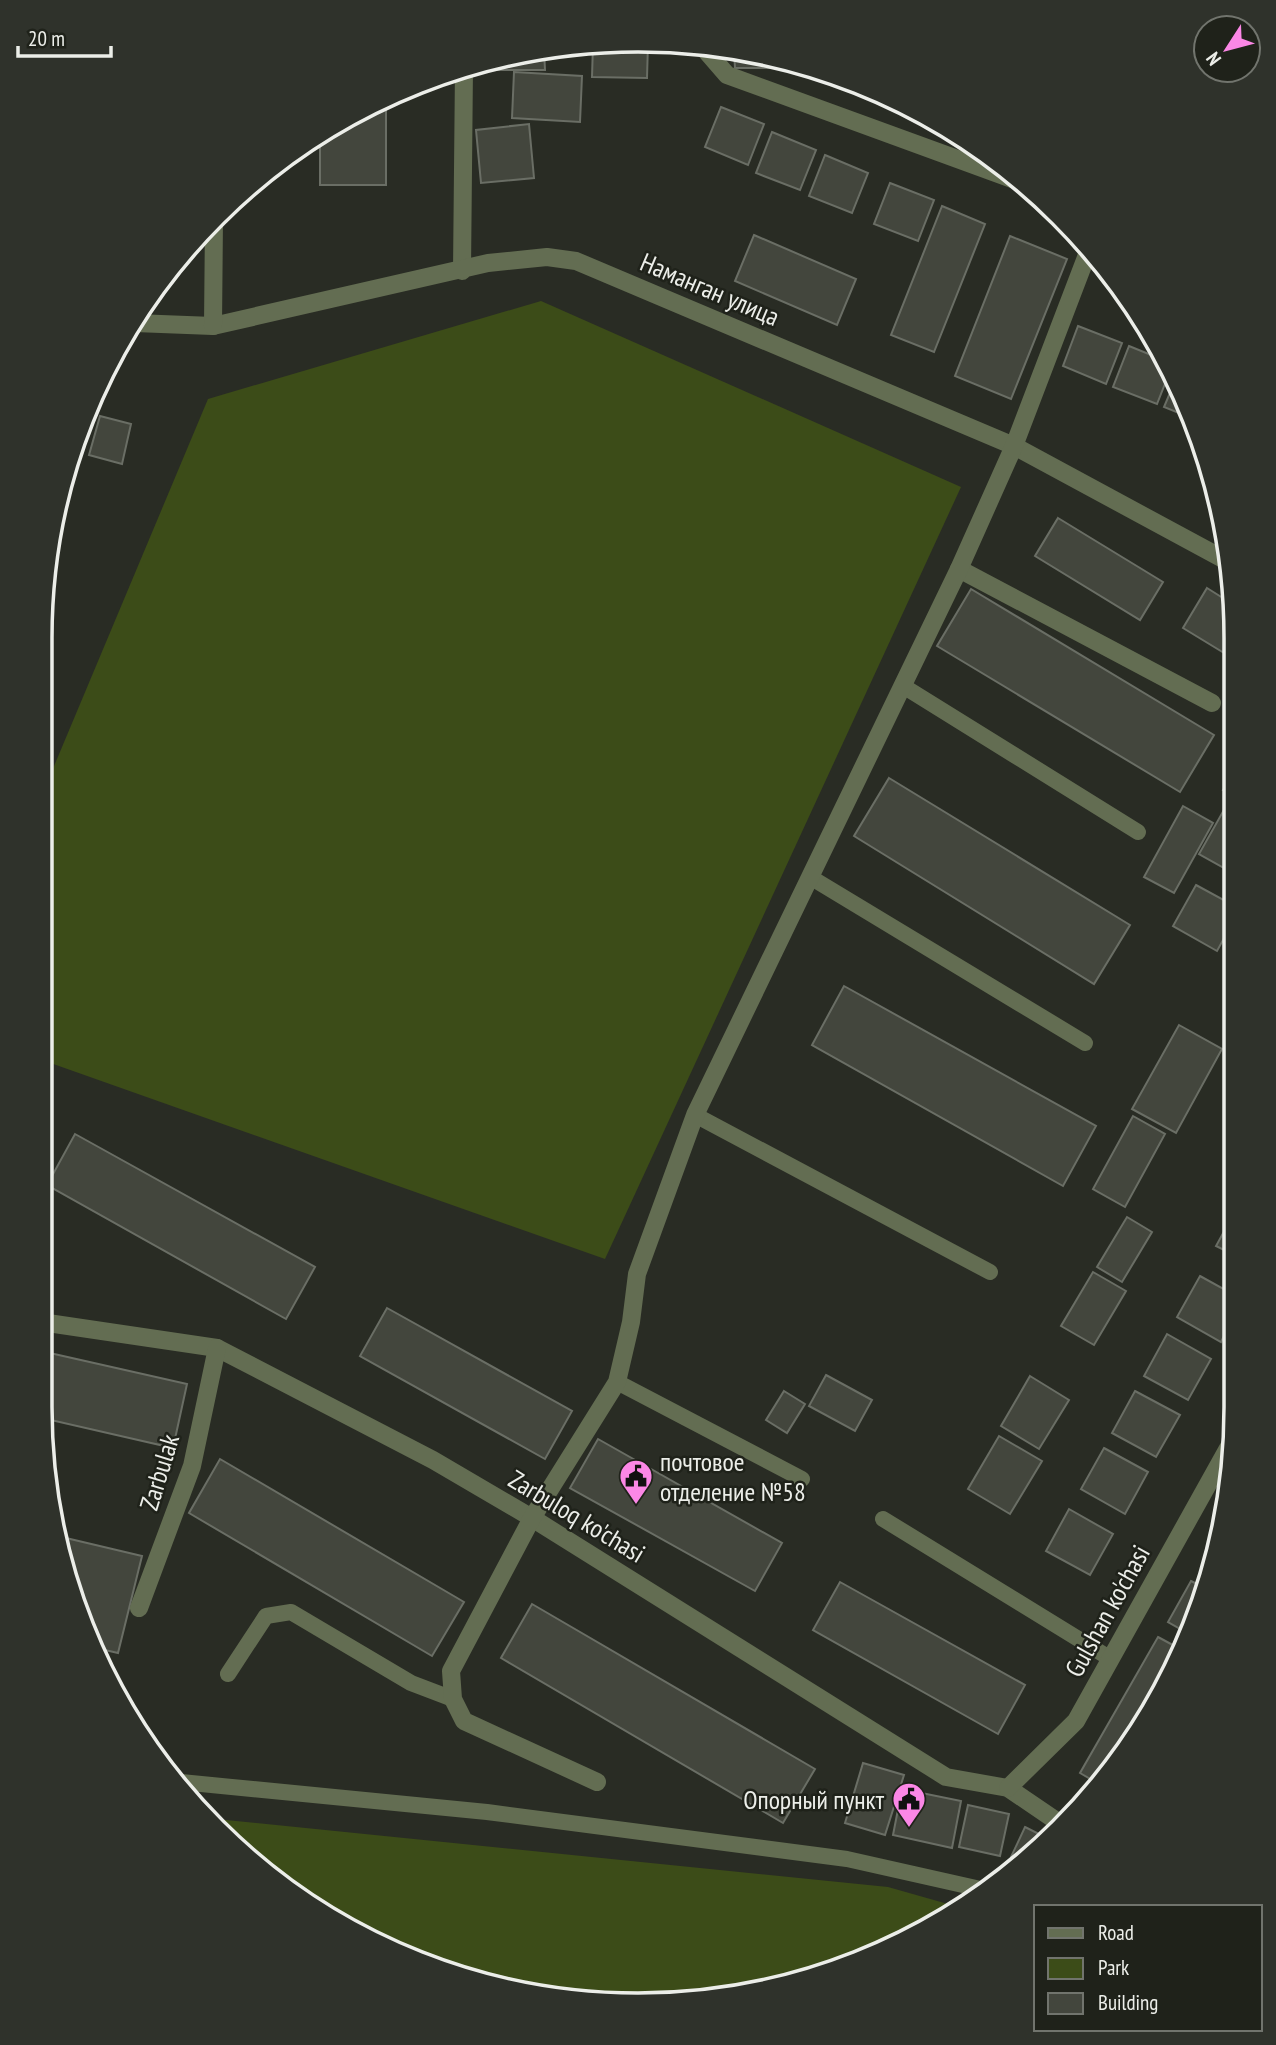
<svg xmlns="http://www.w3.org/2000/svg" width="1276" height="2045" font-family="'PT Sans Narrow',sans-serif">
  <rect width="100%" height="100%" fill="#292c24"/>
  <!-- green -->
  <g fill="#3c4c18">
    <path d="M541 301 961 487 605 1259 42 1060 44 790 208 399Z"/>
    <path d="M216 1819 888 1887 962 1908 793 1984 599 2003 445 1973 274 1881Z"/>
  </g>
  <!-- building -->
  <g fill="#43463d" stroke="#6a6e65" stroke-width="2">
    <path d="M648 43 647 78 592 77 593 44Z"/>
    <path d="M544 49 545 70H489V62Z"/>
    <path d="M734 51 793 61 812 68H735Z"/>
    <path d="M514 72 582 76 580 122 512 118Z"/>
    <path d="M386 99V185H320V134L339 120Z"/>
    <path d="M721 107 764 124 748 165 705 147Z"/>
    <path d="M529 124 534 178 481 183 476 130Z"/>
    <path d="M772 132 816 150 800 190 756 173Z"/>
    <path d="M825 155 868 173 852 213 809 196Z"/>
    <path d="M890 183 934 200 918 241 874 224Z"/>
    <path d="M942 206 985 224 934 352 891 335Z"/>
    <path d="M754 235 856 279 837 325 735 281Z"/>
    <path d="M1010 236 1067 259 1011 399 955 376Z"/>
    <path d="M1078 326 1122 343 1106 384 1063 366Z"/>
    <path d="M1129 346 1166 361 1170 371 1157 404 1113 387Z"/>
    <path d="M1175 381 1191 418 1164 407Z"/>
    <path d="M100 416 131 424 122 464 89 455Z"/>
    <path d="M1058 518 1163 582 1140 620 1035 556Z"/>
    <path d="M1207 588 1234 605V659L1183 628Z"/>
    <path d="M971 589 1214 735 1180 792 937 646Z"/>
    <path d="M1234 771V796L1223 790Z"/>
    <path d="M889 778 1130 925 1094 984 854 836Z"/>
    <path d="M1183 806 1213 823 1174 893 1144 877Z"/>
    <path d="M1225 808 1234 813 1233 873 1199 854Z"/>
    <path d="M1196 885 1233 905V922L1217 951 1173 926Z"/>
    <path d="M844 986 1096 1126 1063 1186 812 1045Z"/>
    <path d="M1179 1025 1222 1049 1176 1133 1132 1109Z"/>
    <path d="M1133 1116 1165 1134 1125 1207 1093 1189Z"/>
    <path d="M75 1134 315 1267 286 1319 47 1185Z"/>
    <path d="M1127 1217 1152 1232 1122 1282 1097 1267Z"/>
    <path d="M1232 1217V1254L1216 1246Z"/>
    <path d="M1093 1272 1126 1291 1094 1345 1061 1326Z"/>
    <path d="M1200 1276 1231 1293V1322L1221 1342 1177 1317Z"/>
    <path d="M387 1308 572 1411 545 1459 360 1356Z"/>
    <path d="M1167 1334 1211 1359 1188 1400 1144 1376Z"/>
    <path d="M41 1351 187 1384 173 1448 42 1418Z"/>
    <path d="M826 1375 872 1400 855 1431 809 1406Z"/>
    <path d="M1030 1376 1069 1400 1039 1449 1001 1426Z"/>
    <path d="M784 1391 805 1404 787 1433 766 1420Z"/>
    <path d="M1135 1391 1180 1415 1156 1457 1112 1433Z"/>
    <path d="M999 1436 1042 1461 1010 1514 968 1489Z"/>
    <path d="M598 1439 782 1543 755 1591 570 1488Z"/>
    <path d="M1104 1448 1148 1472 1125 1514 1081 1489Z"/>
    <path d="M220 1459 464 1602 432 1656 189 1513Z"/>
    <path d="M1069 1509 1113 1534 1090 1575 1046 1551Z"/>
    <path d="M66 1538 142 1556 118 1653 96 1648 72 1599 64 1549Z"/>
    <path d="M1191 1581 1203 1587 1191 1635 1168 1622Z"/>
    <path d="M840 1582 1025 1685 998 1734 813 1630Z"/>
    <path d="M532 1604 815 1769 783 1823 501 1658Z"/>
    <path d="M1158 1637 1182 1650 1112 1771 1099 1784 1080 1773Z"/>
    <path d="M863 1763 904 1775 885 1835 845 1823Z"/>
    <path d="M902 1789 961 1801 952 1848 893 1835Z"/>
    <path d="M968 1805 1009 1814 1000 1856 959 1847Z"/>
    <path d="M1025 1827 1043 1836 1017 1860 1011 1857Z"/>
  </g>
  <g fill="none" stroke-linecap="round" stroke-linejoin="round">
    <!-- lane -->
    <g stroke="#636d52" stroke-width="16">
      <path d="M903 686 1138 832"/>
      <path d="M810 877 1085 1043"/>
      <path d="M695 1115 990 1272"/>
      <path d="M617 1382 802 1479"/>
      <path d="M883 1519 1111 1659"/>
      <path d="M228 1674 266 1616 291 1612 411 1683 453 1699"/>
      <path d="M181 1782 487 1812 847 1859 985 1890"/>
    </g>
    <!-- street -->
    <g stroke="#636d52" stroke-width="18">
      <path d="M701 45 727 75 1023 183"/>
      <path d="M462 271 464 68"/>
      <path d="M135 323 213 326 488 263 547 257 576 261 1014 446 1227 561"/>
      <path d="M213 326 214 220"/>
      <path d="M959 569 1212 703"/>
      <path d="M41 1322 217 1348 433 1460 532 1518 946 1777 1008 1788 1058 1822"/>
      <path d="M139 1608 192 1466 217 1348"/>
      <path d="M597 1782 464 1721 453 1699 451 1671 532 1518 617 1382 631 1322 637 1274 695 1115 959 569 1014 446 1090 247"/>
      <path d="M1008 1788 1076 1721 1231 1443"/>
    </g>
  </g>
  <!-- icons -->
  <defs>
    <symbol id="civic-pin" viewBox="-11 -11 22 30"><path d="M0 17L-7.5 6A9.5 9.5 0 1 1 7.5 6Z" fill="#fb87e6" stroke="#1f221a"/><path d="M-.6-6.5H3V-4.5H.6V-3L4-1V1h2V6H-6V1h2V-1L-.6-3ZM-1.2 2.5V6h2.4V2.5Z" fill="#111"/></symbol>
  </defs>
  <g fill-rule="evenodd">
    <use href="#civic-pin" x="617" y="1457" width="38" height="52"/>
    <use href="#civic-pin" x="890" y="1780" width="38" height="52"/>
  </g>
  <g text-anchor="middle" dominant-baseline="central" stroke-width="5" stroke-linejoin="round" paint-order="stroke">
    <!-- street labels -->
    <g font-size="26" fill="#eceee9" stroke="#1f221a">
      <text transform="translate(710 289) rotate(23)">Наманган улица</text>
      <text transform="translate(159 1472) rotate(-73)">Zarbulak</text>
      <text transform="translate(577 1516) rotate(31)">Zarbuloq ko'chasi</text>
      <text transform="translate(1107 1611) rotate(-61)">Gulshan ko'chasi</text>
    </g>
    <!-- poi labels -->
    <g font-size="26" fill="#eceee9" stroke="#1f221a" text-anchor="start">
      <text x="660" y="1461">почтовое<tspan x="660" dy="30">отделение №58</tspan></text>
      <text x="884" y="1799" text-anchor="end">Опорный пункт</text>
    </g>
  </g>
  <!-- crop -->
  <path d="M0 0H1276V2045H0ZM638 52H638A586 586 0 0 1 1224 638V1407A586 586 0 0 1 638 1993H638A586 586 0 0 1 52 1407V638A586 586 0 0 1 638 52Z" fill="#2f322b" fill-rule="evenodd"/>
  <path fill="none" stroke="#eceee9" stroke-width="3.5" d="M638 52H638A586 586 0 0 1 1224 638V1407A586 586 0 0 1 638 1993H638A586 586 0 0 1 52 1407V638A586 586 0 0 1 638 52Z"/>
  <!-- legend -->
  <rect x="1034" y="1905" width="228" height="126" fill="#1f221a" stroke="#71746d" stroke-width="2"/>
  <rect x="1048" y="1928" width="35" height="10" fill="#636d52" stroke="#71746d" stroke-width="2"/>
  <text x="1098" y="1940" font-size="21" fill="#eceee9">Road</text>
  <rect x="1048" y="1958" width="35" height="21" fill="#3c4c18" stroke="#71746d" stroke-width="2"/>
  <text x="1098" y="1975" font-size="21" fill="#eceee9">Park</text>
  <rect x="1048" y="1993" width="35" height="21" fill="#43463d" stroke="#71746d" stroke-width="2"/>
  <text x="1098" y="2010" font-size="21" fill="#eceee9">Building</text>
  <!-- north arrow -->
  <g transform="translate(1227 49) rotate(234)"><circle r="33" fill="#1f221a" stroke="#71746d" stroke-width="2"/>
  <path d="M0-5L12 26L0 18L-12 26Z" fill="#fb87e6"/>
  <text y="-10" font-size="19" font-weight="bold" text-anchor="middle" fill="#eceee9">N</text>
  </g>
  <!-- scale -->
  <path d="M18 46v10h93v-10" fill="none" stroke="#eceee9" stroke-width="3.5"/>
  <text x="28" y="46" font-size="21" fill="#eceee9" stroke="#1f221a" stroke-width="5" paint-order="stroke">20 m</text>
</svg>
